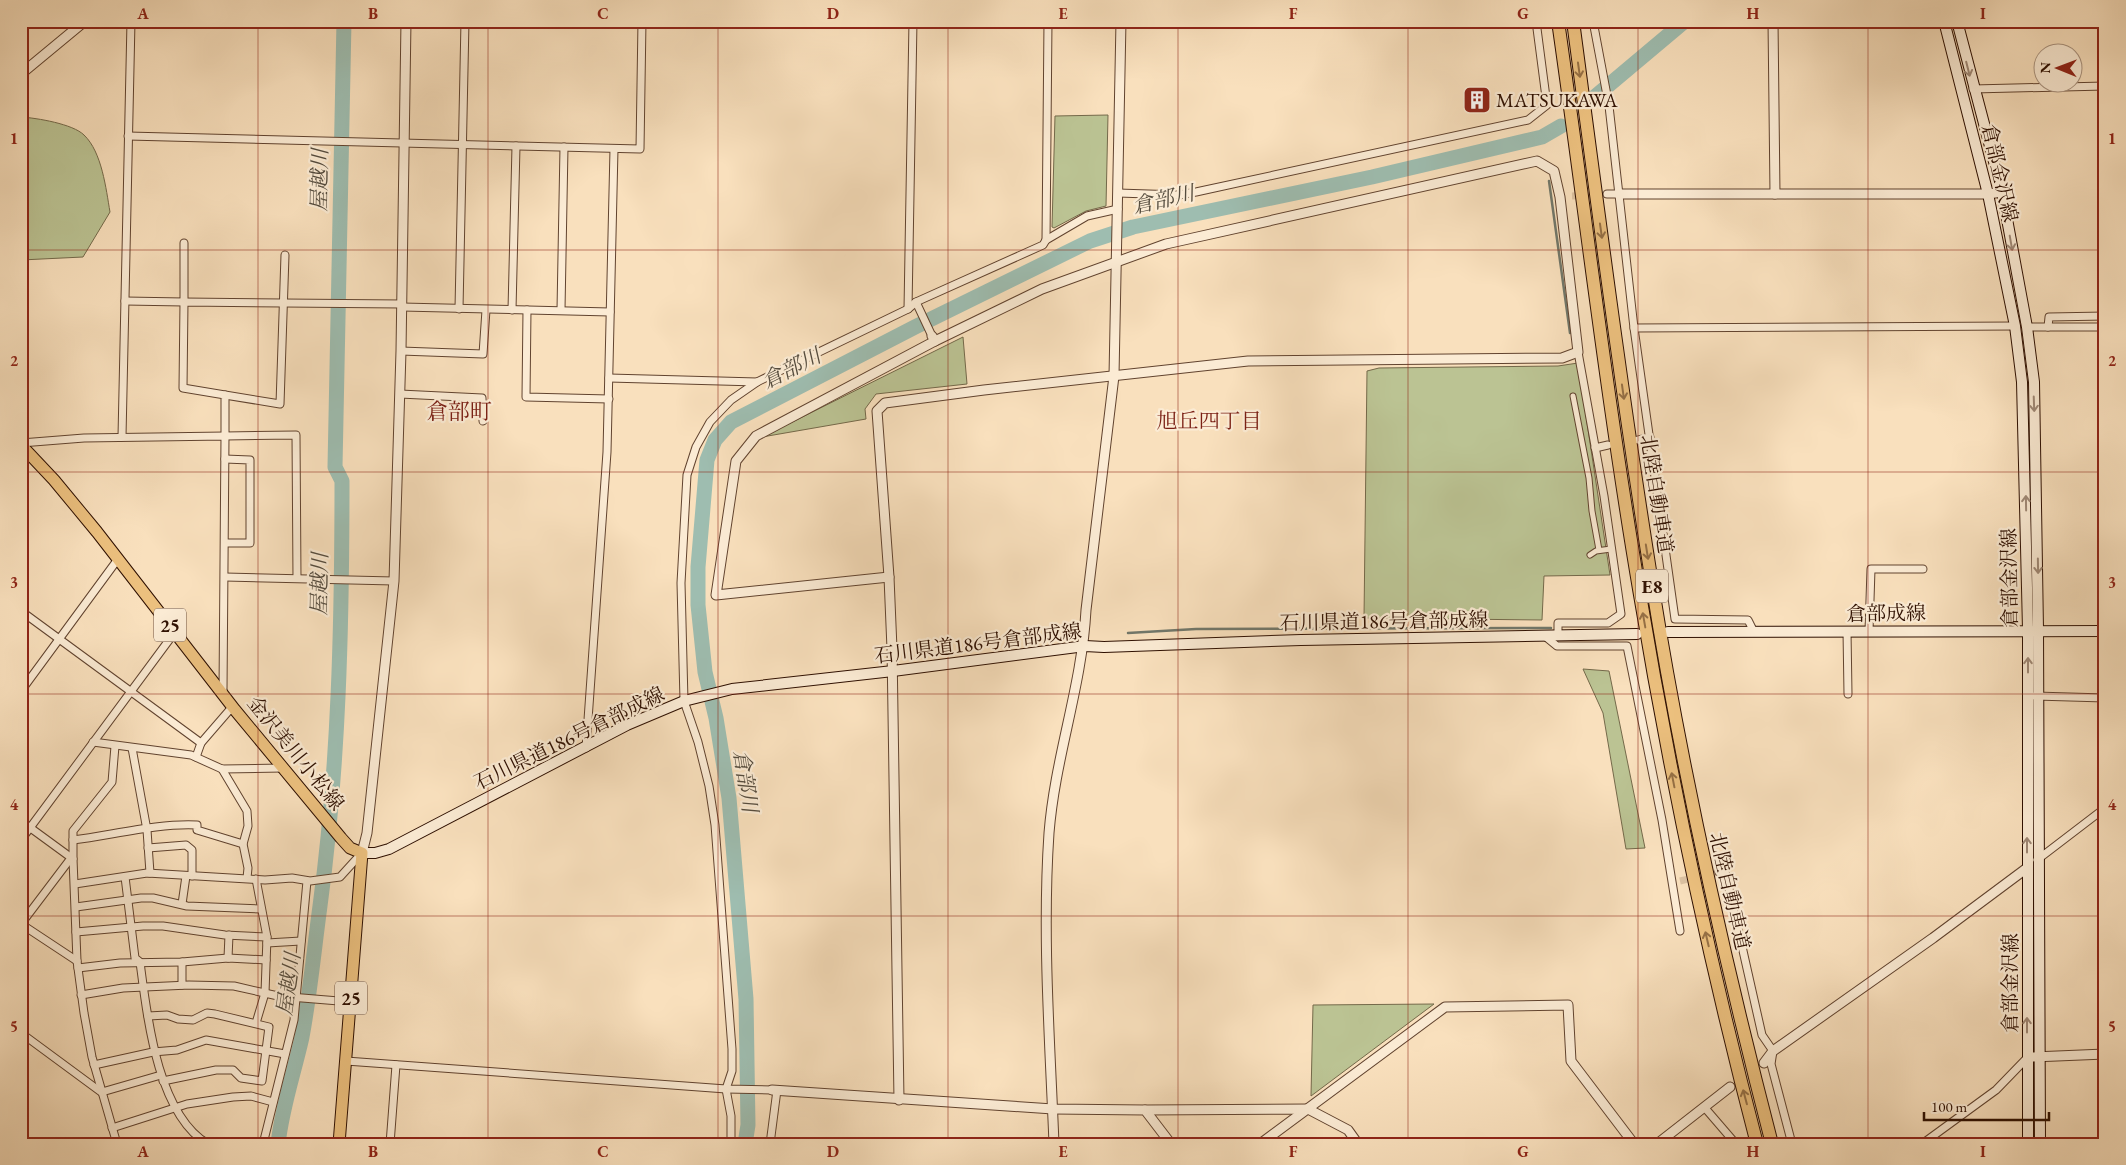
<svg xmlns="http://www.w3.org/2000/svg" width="2126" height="1165" font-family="'EB Garamond','Noto Serif JP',serif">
  <rect width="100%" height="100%" fill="#f9e0bd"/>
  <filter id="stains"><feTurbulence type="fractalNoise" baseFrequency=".004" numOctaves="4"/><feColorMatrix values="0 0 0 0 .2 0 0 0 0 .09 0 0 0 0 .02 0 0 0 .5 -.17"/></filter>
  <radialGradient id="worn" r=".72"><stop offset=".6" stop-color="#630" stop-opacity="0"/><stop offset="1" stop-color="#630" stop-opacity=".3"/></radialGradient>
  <!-- green -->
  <g fill="#bbc393" stroke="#74694a">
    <path d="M1108 115 1106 206 1086 211 1054 228 1052 227 1055 116Z"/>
    <path d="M21 117C37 118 73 124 84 135 102 152 106 189 110 212L83 257 21 260Z"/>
    <path d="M963 337 967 384 876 394 865 409 866 419 762 437Z"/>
    <path d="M1578 363 1610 575 1544 576 1542 620 1364 618 1367 371 1379 368 1558 366Z"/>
    <path d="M1583 669 1609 671 1645 848 1626 849 1603 713Z"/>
    <path d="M1434 1004 1311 1096 1313 1005Z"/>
  </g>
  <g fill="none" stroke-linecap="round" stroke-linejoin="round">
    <!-- stream -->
    <g stroke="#71776a" stroke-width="2.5">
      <path d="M1549 181 1570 333"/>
      <path d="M1128 633 1196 629 1551 628"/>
    </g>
    <!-- river -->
    <g stroke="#9ebdb0" stroke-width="15">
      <path d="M1591 100 1685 21"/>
      <path d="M278 1144C282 1107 294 1073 302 1037 310 994 314 950 320 906 339 765 342 623 342 481L335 467 344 21"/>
      <path d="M745 1144 748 1125 746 999 729 798 716 718 705 672 698 605V567L707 460 715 440 731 422 915 327 1090 241 1133 227 1372 177 1542 137 1561 126"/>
    </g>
    <!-- minor-tunnel -->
    <g stroke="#dbc1a1" stroke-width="7" stroke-dasharray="7 3.5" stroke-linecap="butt">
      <path d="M1572 196 1599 195"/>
      <path d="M1680 881 1719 872"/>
    </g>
    <defs>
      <g id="pedestrian">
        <path d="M1573 396 1589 478 1592 511 1599 550"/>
        <path d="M1590 555 1596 551 1611 549"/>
      </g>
      <g id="minor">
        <path d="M1593 21 1609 106 1634 328 1675 619 1748 620 1754 632"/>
        <path d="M1973 89 2105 86"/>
        <path d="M128 136 640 149 642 21"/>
        <path d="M1118 193 1179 195 1196 192 1528 120 1547 105 1536 21"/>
        <path d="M1607 194H1619"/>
        <path d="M1046 240 1048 21"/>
        <path d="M125 301 184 302V243"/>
        <path d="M916 302 932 336"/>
        <path d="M402 307 610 312"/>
        <path d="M459 309 465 21"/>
        <path d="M908 309 913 21"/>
        <path d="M512 310 516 146"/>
        <path d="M527 310 526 397 609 399"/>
        <path d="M561 310 564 147"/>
        <path d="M2027 327H2105"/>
        <path d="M2048 327 2049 317 2105 316"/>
        <path d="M1634 328 2015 326"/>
        <path d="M401 351 483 354 486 310"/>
        <path d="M609 378 757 382 908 309 916 302 1043 245 1046 240 1087 216 1118 209"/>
        <path d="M400 394 482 398 483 421"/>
        <path d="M225 395 280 404 285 255"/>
        <path d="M122 437 131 21"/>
        <path d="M1638 440 1650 437"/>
        <path d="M21 443 84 438 225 436 223 692"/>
        <path d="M1595 448 1608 445"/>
        <path d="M225 459 250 460V543H225"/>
        <path d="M225 577 394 581"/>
        <path d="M297 578 296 435 225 436V395L183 388 184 302 402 304"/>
        <path d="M21 611 201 743"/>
        <path d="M1847 631 1848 694"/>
        <path d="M1869 631 1871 569H1923"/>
        <path d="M1558 636V623H1608L1621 614 1604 496 1578 352"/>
        <path d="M1546 637 1557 646H1627L1662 820 1680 931"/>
        <path d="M21 691 118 559"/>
        <path d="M2035 696 2105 698"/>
        <path d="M93 742 191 755 222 769 283 768"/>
        <path d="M115 746 112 782 73 831V859L77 961 84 1013 92 1057 117 1144"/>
        <path d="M132 748 147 830 150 873"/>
        <path d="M586 748 607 452 614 149"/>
        <path d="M196 757 201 743 233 706"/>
        <path d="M222 769 247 811 248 826 243 844 248 868 247 878"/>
        <path d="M21 821 73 859"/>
        <path d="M21 840 175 632"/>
        <path d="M73 840C113 835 158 823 197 825V830L243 844"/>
        <path d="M148 848 186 845 192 850V876"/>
        <path d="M2037 860 2105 808"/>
        <path d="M1719 872 1725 871 1762 1035 1773 1051 1771 1064 1792 1144"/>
        <path d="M125 877 135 958 140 962C147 1015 157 1114 208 1144"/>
        <path d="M75 884 147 873 265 880 292 878 310 881 340 877 360 855"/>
        <path d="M182 904 186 876"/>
        <path d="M76 907 141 898H153L187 906 261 909"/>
        <path d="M21 924 71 858"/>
        <path d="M21 924 77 961"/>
        <path d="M76 932 143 926H163L225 935 267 937"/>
        <path d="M267 943 301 941"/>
        <path d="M228 958 229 935"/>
        <path d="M78 968 120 963 182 962 228 958 266 960"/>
        <path d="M182 985V962"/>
        <path d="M81 995 123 988 189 985 234 986 278 996 351 1002"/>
        <path d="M148 1016 167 1015 178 1019 193 1020 207 1013 215 1014 269 1027 262 1081 241 1078 233 1070H216L163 1081"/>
        <path d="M256 1023 265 993 267 937 256 879"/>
        <path d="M21 1033 101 1092"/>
        <path d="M346 1061 726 1089 772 1090"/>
        <path d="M94 1065 153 1052 177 1050 206 1040 285 1054"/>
        <path d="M102 1092 161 1075"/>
        <path d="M1705 1108 1736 1144"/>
        <path d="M112 1128 187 1104 233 1097 251 1096 273 1102"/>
        <path d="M263 1144 294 1020 307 881"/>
        <path d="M390 1144 396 1065"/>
        <path d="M731 1144V1116L726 1089 732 1071V1049L715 825 709 786 698 742 684 701 681 583 687 475 696 447 710 422 731 400 757 382"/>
        <path d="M770 1144 777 1090"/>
        <path d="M1922 1144 1996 1090 2028 1057"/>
      </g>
      <g id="tertiary">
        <path d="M1773 21 1775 194"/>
        <path d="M21 74 85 21"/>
        <path d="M1619 194H1988L2002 192"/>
        <path d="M889 577 716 595 736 461 756 436 935 341"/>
        <path d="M362 853 367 833 394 581 401 351 406 21"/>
        <path d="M2033 1057 2105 1054"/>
        <path d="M1764 1063 1773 1051 1933 938 2027 868"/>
        <path d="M772 1090 1053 1109 1145 1110 1171 1144"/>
        <path d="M899 1100 892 649 889 577 877 411 885 403 984 390 1248 361 1562 358 1578 352 1560 197 1554 171 1537 161 1166 244 1042 289 935 341 932 336"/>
        <path d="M1145 1110 1308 1109 1348 1130 1358 1144"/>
        <path d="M1054 1144C1050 1041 1042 936 1049 833 1055 757 1082 686 1086 610L1114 376 1121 21"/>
        <path d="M1260 1144 1445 1007 1568 1005 1571 1061 1634 1144"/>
        <path d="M1657 1144 1730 1087"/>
      </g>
      <g id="secondary">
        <path d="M1944 21 1988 194 2015 326 2022 382 2028 629V1144"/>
        <path d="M1957 21 2002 192 2027 327 2034 382 2038 629 2040 1144"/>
        <path d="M1668 632 2105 631"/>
        <path d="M362 853H375L389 849 627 725 684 701 732 689 893 671 1085 646 1104 647 1301 640 1637 634"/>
      </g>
      <path id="primary" d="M21 445 54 480 97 532 235 710 341 838 350 848 362 853 339 1144"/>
      <g id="motorway">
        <path d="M1558 21C1585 210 1607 400 1639 589 1670 776 1709 961 1757 1144"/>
        <path d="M1573 21C1598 209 1622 396 1652 583 1682 772 1724 959 1772 1144"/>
      </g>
    </defs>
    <!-- pedestrian casing -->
    <use href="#pedestrian" stroke="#61432f" stroke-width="7"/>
    <!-- minor casing -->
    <use href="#minor" stroke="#61432f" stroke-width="9"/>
    <!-- tertiary casing -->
    <use href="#tertiary" stroke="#61432f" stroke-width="11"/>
    <!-- secondary casing -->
    <use href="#secondary" stroke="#2e0f00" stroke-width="12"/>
    <!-- primary casing -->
    <use href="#primary" stroke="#2e0f00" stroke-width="13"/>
    <!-- motorway casing -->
    <use href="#motorway" stroke="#2e0f00" stroke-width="14"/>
    <!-- pedestrian -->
    <use href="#pedestrian" stroke="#fbebd4" stroke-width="5"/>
    <!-- minor -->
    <use href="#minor" stroke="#fbebd4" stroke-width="7"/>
    <!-- tertiary -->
    <use href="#tertiary" stroke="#fbebd4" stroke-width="9"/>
    <!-- secondary -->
    <use href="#secondary" stroke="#fbebd4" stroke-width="10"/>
    <!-- primary -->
    <use href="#primary" stroke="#ecc07e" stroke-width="11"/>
    <!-- motorway -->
    <use href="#motorway" stroke="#ecc07e" stroke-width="12"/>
  </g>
  <!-- one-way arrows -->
  <defs><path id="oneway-shaft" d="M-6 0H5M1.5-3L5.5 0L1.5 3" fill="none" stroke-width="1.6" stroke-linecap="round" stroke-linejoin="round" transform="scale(1.25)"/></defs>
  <g stroke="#9f8875">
    <use href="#oneway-shaft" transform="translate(1968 69) rotate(76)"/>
    <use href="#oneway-shaft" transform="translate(2011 243) rotate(80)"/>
    <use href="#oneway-shaft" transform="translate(2034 404) rotate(88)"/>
    <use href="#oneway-shaft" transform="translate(2026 503) rotate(-91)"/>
    <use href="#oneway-shaft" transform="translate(2038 566) rotate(89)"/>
    <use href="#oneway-shaft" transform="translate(2028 665) rotate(-90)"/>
    <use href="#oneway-shaft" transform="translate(2027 845) rotate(-90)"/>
    <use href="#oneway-shaft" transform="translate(2027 1025) rotate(-90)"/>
  </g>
  <g stroke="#967045">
    <use href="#oneway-shaft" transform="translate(1579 70) rotate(82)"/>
    <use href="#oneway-shaft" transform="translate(1601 231) rotate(82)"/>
    <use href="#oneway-shaft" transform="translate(1623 392) rotate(82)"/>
    <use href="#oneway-shaft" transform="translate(1647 552) rotate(81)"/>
    <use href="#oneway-shaft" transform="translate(1644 620) rotate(-100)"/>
    <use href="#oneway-shaft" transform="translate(1673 780) rotate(-101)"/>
    <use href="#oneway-shaft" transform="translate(1707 939) rotate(-103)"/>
    <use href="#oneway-shaft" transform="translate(1745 1097) rotate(-105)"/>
  </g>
  <!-- grid -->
  <path fill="none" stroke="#8f2418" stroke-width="1" stroke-opacity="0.55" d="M258 21V1144M488 21V1144M718 21V1144M948 21V1144M1178 21V1144M1408 21V1144M1638 21V1144M1868 21V1144M21 250H2105M21 472H2105M21 694H2105M21 916H2105"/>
  <!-- icons -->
  <defs>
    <symbol id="building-square" viewBox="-11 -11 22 22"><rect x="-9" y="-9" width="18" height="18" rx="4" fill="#8f2418" stroke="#fbebd4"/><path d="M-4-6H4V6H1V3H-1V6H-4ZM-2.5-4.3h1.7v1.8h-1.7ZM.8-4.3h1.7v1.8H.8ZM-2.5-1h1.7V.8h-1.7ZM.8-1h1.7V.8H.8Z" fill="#fff"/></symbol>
  </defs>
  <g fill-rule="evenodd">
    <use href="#building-square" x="1461" y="84" width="32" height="32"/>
  </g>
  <g text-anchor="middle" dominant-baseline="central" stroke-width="4.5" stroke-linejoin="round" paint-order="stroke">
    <!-- shield labels -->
    <g fill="#fbebd4" stroke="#6c5140" stroke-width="1">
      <rect x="1636" y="569.5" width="32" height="33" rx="4"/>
      <rect x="154" y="608.5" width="32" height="33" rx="4"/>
      <rect x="335" y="981.5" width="32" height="33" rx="4"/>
    </g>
    <g font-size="19" font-weight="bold" fill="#2e0f00">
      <text x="1652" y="586">E8</text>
      <text x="170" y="625">25</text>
      <text x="351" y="998">25</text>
    </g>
    <!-- poi labels -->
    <g font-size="20" fill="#2e0f00" stroke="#fbebd4" text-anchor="start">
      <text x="1496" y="100">MATSUKAWA</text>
    </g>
    <!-- street labels -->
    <g font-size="20" fill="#2e0f00" stroke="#fbebd4">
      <text transform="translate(2000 173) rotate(77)">倉部金沢線</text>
      <text transform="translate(1657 494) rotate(81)">北陸自動車道</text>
      <text transform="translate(2009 578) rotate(-91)">倉部金沢線</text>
      <text transform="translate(1886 613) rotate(-1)">倉部成線</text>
      <text transform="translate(1384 621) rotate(-1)">石川県道186号倉部成線</text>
      <text transform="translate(978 643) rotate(-7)">石川県道186号倉部成線</text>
      <text transform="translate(569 738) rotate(-26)">石川県道186号倉部成線</text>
      <text transform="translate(296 753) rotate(51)">金沢美川小松線</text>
      <text transform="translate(1730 891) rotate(77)">北陸自動車道</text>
      <text transform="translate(2010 983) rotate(-90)">倉部金沢線</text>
    </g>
    <!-- water labels -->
    <g font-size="21" font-style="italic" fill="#554c3e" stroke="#fbebd4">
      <text transform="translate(319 180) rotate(-89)">屋越川</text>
      <text transform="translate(1163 199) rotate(-13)">倉部川</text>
      <text transform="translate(791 368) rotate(-27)">倉部川</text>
      <text transform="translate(319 584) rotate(-89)">屋越川</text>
      <text transform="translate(746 781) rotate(81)">倉部川</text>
      <text transform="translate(288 984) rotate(-82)">屋越川</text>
    </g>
    <!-- neighbourhood labels -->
    <g font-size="21" fill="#7a1f14" stroke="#fbebd4">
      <text x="1209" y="420">旭丘四丁目</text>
    </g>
    <!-- quarter labels -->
    <g font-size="22" fill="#7a1f14" stroke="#fbebd4">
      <text x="459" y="411">倉部町</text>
    </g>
  </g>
  <!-- margin -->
  <rect width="2126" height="1165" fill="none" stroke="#f9e0bd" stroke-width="55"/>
  <!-- north arrow -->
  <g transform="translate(2058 68) rotate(271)"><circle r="24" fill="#fbebd4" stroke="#a9937f"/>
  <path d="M0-4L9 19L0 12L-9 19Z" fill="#8f2418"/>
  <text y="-8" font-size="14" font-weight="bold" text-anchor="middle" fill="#2e0f00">N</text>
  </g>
  <!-- scale -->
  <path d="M1924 1112v8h125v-8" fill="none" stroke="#2e0f00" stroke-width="2.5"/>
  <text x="1931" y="1112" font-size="15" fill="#2e0f00" stroke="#fbebd4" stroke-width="4" paint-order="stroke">100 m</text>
  <rect x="28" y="28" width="2070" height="1110" fill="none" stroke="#8f2418" stroke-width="2"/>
  <g font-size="16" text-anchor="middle" font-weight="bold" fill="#8f2418">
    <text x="143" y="19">A</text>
    <text x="373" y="19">B</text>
    <text x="603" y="19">C</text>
    <text x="833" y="19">D</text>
    <text x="1063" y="19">E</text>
    <text x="1293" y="19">F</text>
    <text x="1523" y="19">G</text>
    <text x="1753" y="19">H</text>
    <text x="1983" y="19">I</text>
    <text x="14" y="144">1</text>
    <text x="2112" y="144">1</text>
    <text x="14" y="366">2</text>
    <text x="2112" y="366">2</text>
    <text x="14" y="588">3</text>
    <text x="2112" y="588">3</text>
    <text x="14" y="810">4</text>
    <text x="2112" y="810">4</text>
    <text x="14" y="1032">5</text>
    <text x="2112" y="1032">5</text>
    <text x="143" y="1157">A</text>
    <text x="373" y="1157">B</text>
    <text x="603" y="1157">C</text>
    <text x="833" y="1157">D</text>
    <text x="1063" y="1157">E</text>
    <text x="1293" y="1157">F</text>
    <text x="1523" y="1157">G</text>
    <text x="1753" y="1157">H</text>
    <text x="1983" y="1157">I</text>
  </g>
  <rect width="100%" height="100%" filter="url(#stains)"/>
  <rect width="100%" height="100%" fill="url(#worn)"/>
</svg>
